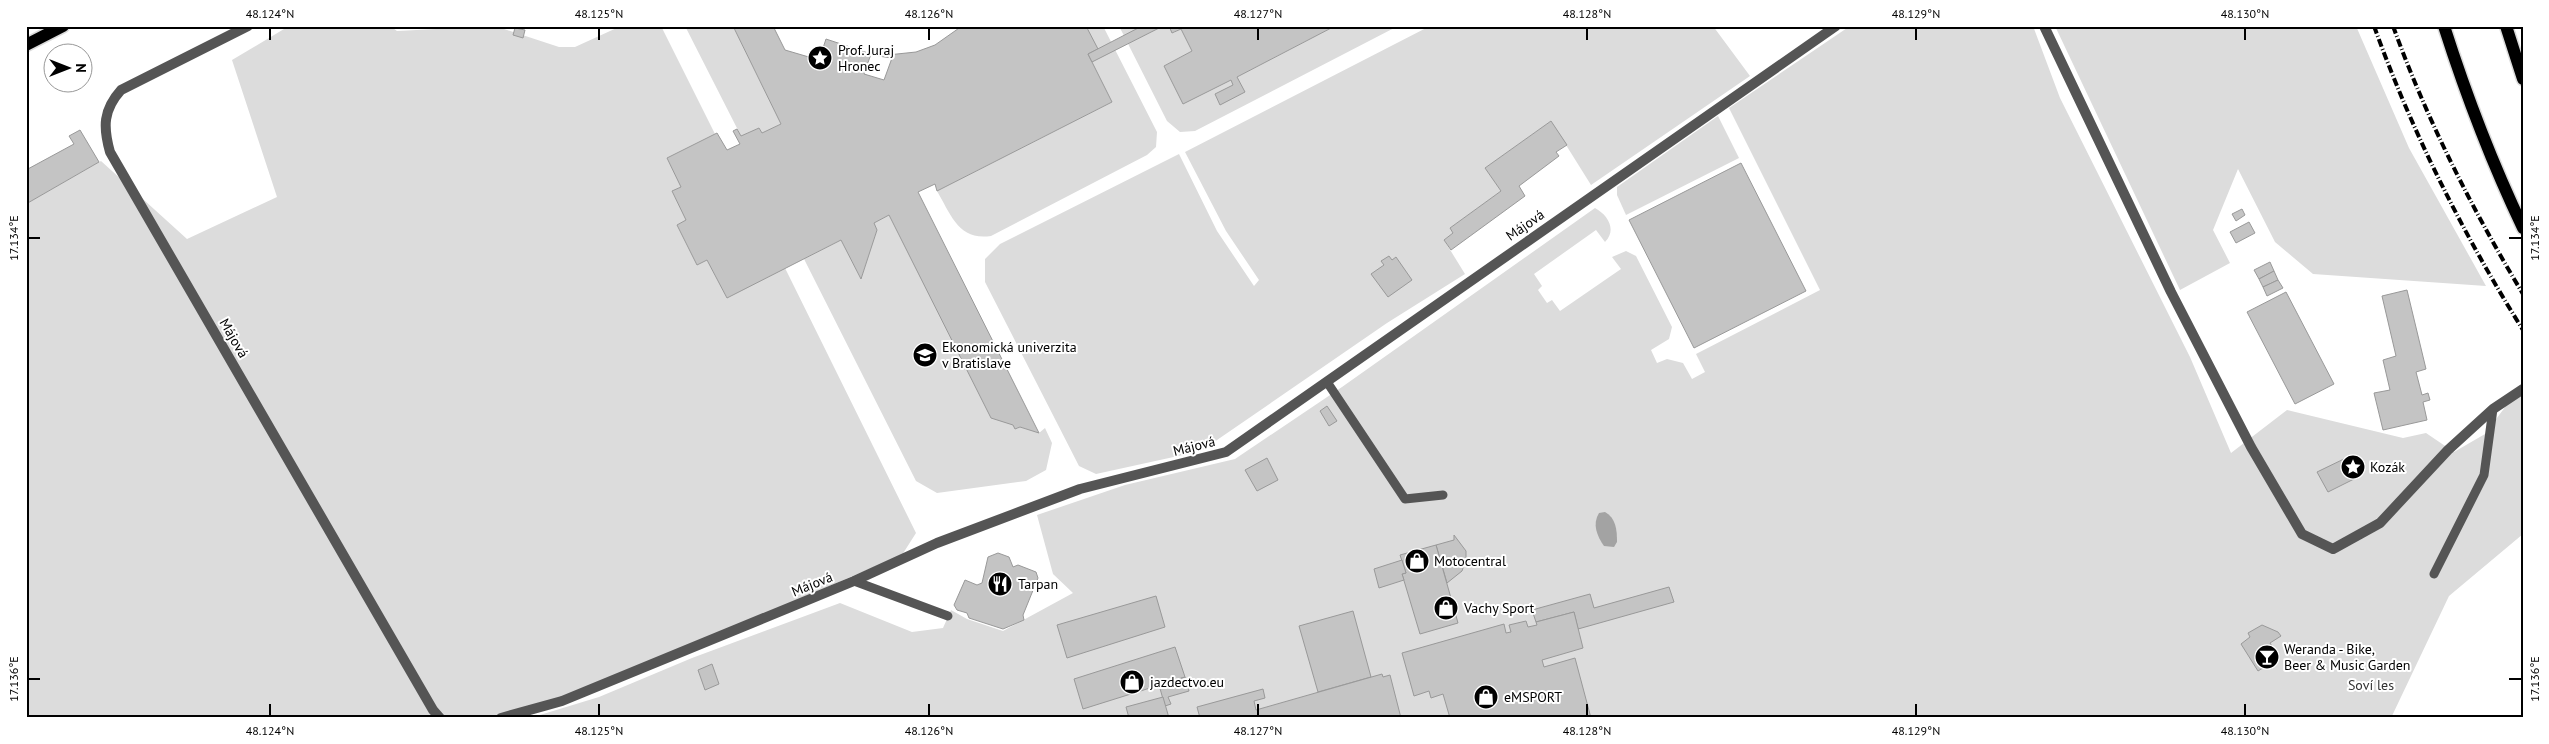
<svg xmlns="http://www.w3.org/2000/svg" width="2549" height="744" font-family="'PT Sans',sans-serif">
  <rect width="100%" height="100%" fill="#fff"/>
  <!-- green -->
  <g fill="#dcdcdc">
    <path d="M289 26H390L397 31 495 26 559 47H575L621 26H661L715 134 667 158 681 187 672 191 686 220 677 225 697 265 707 260 727 298 785 268 916 533 902 555 651 662 509 718H26V204L101 161 187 239 277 197 232 60Z"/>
    <path d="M685 26H733L781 124 762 133 759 128 741 136Z"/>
    <path d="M1086 26H1103L1157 132 1156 147 1147 155 991 236C959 241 951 215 937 191L1112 102 1088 54Z"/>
    <path d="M1119 26H1169L1173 33 1181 29 1192 51 1164 66 1183 103 1231 80 1233 85 1237 77 1335 26H1398L1195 131 1180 132 1167 121Z"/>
    <path d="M1430 26H1713L1750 76 1591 185 1551 121 1485 168 1501 191 1450 228 1453 233 1444 240 1465 274 1387 323 1201 451 1096 474 1079 466 985 282V259L1000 244 1179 154 1217 231 1254 286 1259 280 1226 231 1185 152Z"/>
    <path d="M1850 26H2033L2060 98 2190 357 2231 453 2287 410 2403 438 2426 433 2454 452 2485 434 2523 383V534L2449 596 2391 718H530L599 697 692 658 840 603 912 632 943 628 951 610 967 619 1003 631 1073 593 1053 574 1037 515 1125 485 1235 459 1342 387 1595 208C1608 215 1617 230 1605 242L1596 230 1534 274 1542 286 1538 290 1547 303 1552 300 1560 311 1621 269 1612 257 1626 251 1636 256 1672 327 1669 339 1651 350 1657 363 1667 359 1683 363 1692 379 1705 372 1696 354 1820 290 1729 108Z"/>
    <path d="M2055 26H2356L2409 148 2486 286 2313 274 2275 242 2238 169 2213 230 2230 263 2180 290Z"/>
    <path d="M1718 116 1739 158 1626 215 1617 195V187Z"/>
    <path d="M889 215 987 408 1013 425 1016 429 1020 427 1039 433 1045 428 1052 443 1046 470 1026 481 937 493 916 481 804 259 841 240 861 279 877 230 874 223Z"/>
  </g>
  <!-- water -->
  <path fill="#a3a3a3" d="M1605 512C1616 518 1617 530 1617 542L1614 547 1604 546C1597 536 1592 524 1599 513Z"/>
  <!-- building -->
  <g fill="#c4c4c4" stroke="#999">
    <path d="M733 26H773L785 50 819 60 826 39 871 54 864 74 884 80 892 58 878 56 916 52 935 45 962 26H1086L1098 49 1088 54 1112 102 937 191 935 184 918 192 1039 433 1020 427 1015 429 1013 425 991 418 889 215 874 223 877 230 861 279 841 240 727 298 707 260 697 265 677 225 686 220 672 191 681 187 667 158 717 133 727 150 740 144 733 131 737 129 741 136 759 128 762 133 781 124Z"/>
    <path d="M1142 26H1163L1092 62 1088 54Z"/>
    <path d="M1169 26H1335L1237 77 1245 92 1220 105 1215 94 1233 85 1231 80 1183 104 1164 66 1192 51 1181 29 1172 33Z"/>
    <path d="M515 28 525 30 523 38 513 35Z"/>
    <path d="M1551 121 1567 145 1556 152 1559 156 1519 186 1525 196 1451 250 1444 240 1453 233 1450 228 1501 191 1485 168Z"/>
    <path d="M80 130 99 162 26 204V170L74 144 69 136Z"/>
    <path d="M1741 163 1806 291 1694 348 1629 220Z"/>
    <path d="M2242 209 2245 215 2236 221 2232 214Z"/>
    <path d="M2249 222 2255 233 2236 243 2230 232Z"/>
    <path d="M1389 256 1392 260 1396 257 1412 280 1388 297 1371 274 1384 265 1381 261Z"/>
    <path d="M2270 262 2274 271 2259 279 2254 270Z"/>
    <path d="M2274 271 2278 280 2263 287 2259 279Z"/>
    <path d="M2278 280 2283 288 2267 296 2263 287Z"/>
    <path d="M2407 290 2426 369 2416 372 2422 395 2428 393 2430 400 2423 402 2427 420 2383 430 2374 393 2390 390 2383 360 2396 356 2382 296Z"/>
    <path d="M2286 292 2334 384 2295 404 2247 312Z"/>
    <path d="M1327 406 1337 421 1329 426 1320 411Z"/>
    <path d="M2348 457 2358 477 2328 492 2317 472Z"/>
    <path d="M1267 458 1278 480 1257 491 1245 470Z"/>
    <path d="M1454 535 1466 551V560L1462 571 1447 583 1436 545 1454 540Z"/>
    <path d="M1436 545 1458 623 1420 634 1402 574 1406 573 1400 555Z"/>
    <path d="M998 553 1009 557 1013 567 1018 565 1036 572 1038 578 1023 615 1024 620 1003 629 969 618 967 613 957 610 954 605 965 580 977 585 982 583 988 557Z"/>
    <path d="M1402 560 1406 573 1402 574 1404 580 1379 588 1374 569Z"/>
    <path d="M1669 587 1674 602 1578 629 1574 612 1536 622 1532 610 1590 594 1594 608Z"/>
    <path d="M1156 596 1165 627 1067 658 1057 625Z"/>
    <path d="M1353 611 1371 677 1318 692 1299 626Z"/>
    <path d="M1574 612 1583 648 1542 660 1544 667 1575 658 1591 718H1450L1443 694 1431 698 1429 691 1414 696 1402 653 1504 624 1506 633 1511 632 1509 625 1526 621 1528 627 1537 625 1536 622Z"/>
    <path d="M2262 625 2278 632 2281 636 2270 643 2279 658 2258 671 2241 644 2250 637 2248 633Z"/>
    <path d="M1175 647 1185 677 1083 709 1074 679Z"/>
    <path d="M712 664 719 684 705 690 698 670Z"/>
    <path d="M1382 674 1383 677 1390 675 1401 718H1200L1197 707 1263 689 1265 698 1254 701 1256 710Z"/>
    <path d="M1185 677 1189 691 1168 697 1171 704 1165 706 1159 685Z"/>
    <path d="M1163 697 1169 718H1129L1126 707Z"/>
  </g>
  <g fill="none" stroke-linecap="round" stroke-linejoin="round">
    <defs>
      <g id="primary">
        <path d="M2444 26C2466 95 2492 163 2523 228"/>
        <path d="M2506 26 2523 79"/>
        <path d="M26 45 63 26"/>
      </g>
    </defs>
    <!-- primary casing -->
    <use href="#primary" stroke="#dbdbdb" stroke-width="15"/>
    <!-- service -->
    <g stroke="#555" stroke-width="9">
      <path d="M1327 382 1405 499 1443 495"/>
      <path d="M2434 574 2484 475 2493 409"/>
      <path d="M854 581 948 616"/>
    </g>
    <!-- minor -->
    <g stroke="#555" stroke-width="10">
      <path d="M248 26 121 90C103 110 103 127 110 152L433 710 440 718"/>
      <path d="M2044 26 2171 292 2251 447 2302 534 2333 549 2380 523 2448 450 2493 409 2523 389"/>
      <path d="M501 718 562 701 854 581 937 543 1080 489 1226 452 1836 26"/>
    </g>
    <!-- primary -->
    <use href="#primary" stroke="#000" stroke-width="12"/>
    <!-- rail -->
    <g stroke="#000" stroke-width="4" stroke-dasharray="8 2.5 1 2.5" stroke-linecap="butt">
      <path d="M2374 26C2412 132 2463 234 2523 330"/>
      <path d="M2393 26C2427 120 2472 209 2523 294"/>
    </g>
  </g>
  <!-- ticks -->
  <path fill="none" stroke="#000" stroke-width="2" d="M270 28V40M599 28V40M929 28V40M1258 28V40M1587 28V40M1916 28V40M2245 28V40M28 238H40M2509 238H2522M28 679H40M2509 679H2522M270 704V716M599 704V716M929 704V716M1258 704V716M1587 704V716M1916 704V716M2245 704V716"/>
  <!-- icons -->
  <defs>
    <symbol id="sight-disc" viewBox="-11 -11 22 22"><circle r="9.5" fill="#000" stroke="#fff"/><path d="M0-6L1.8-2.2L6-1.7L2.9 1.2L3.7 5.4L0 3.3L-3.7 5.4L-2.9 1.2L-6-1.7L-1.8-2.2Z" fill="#fff"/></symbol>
    <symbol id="university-disc" viewBox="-11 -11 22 22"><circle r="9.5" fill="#000" stroke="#fff"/><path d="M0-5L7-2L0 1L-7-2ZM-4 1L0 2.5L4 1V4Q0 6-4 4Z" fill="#fff"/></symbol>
    <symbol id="shop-disc" viewBox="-11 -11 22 22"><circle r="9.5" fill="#000" stroke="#fff"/><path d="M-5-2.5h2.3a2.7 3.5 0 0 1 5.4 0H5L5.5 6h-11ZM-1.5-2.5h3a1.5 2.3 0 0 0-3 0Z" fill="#fff"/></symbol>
    <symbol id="restaurant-disc" viewBox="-11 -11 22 22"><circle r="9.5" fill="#000" stroke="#fff"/><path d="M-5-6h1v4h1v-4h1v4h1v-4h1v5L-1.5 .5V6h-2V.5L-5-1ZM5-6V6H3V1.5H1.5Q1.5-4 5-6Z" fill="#fff"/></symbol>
    <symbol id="bar-disc" viewBox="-11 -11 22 22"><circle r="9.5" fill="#000" stroke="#fff"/><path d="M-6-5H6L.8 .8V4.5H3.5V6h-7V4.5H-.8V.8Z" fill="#fff"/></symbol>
  </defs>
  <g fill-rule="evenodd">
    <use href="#sight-disc" x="806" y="44" width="28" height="28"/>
    <use href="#university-disc" x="911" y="341" width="28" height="28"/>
    <use href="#sight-disc" x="2339" y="453" width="28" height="28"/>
    <use href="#shop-disc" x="1403" y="547" width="28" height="28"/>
    <use href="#restaurant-disc" x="986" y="570" width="28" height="28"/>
    <use href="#shop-disc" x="1432" y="594" width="28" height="28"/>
    <use href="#bar-disc" x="2253" y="643" width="28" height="28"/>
    <use href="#shop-disc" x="1118" y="668" width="28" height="28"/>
    <use href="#shop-disc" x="1472" y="683" width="28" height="28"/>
  </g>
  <g text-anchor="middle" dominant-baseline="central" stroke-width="4" stroke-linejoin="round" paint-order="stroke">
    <!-- poi labels -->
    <g font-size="14" fill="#000" stroke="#fff" text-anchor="start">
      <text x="838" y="50">Prof. Juraj<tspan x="838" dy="16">Hronec</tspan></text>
      <text x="942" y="347">Ekonomická univerzita<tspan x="942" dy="16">v Bratislave</tspan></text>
      <text x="2370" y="467">Kozák</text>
      <text x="1434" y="561">Motocentral</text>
      <text x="1018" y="584">Tarpan</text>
      <text x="1464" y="608">Vachy Sport</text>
      <text x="2284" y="649">Weranda - Bike,<tspan x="2284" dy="16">Beer &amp; Music Garden</tspan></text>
      <text x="1150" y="682">jazdectvo.eu</text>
      <text x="1504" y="697">eMSPORT</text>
    </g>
    <!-- street labels -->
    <g font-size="14" fill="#000" stroke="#fff">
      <text transform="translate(1525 225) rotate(-35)">Májová</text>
      <text transform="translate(234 338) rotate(60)">Májová</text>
      <text transform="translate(1194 446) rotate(-14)">Májová</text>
      <text transform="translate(812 584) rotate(-22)">Májová</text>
    </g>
    <!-- park labels -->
    <g font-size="14" fill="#333" stroke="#fff">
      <text x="2371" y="685">Soví les</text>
    </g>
  </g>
  <!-- border -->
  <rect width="2549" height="744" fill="none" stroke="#ffffff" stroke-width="55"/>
  <!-- north arrow -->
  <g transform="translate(68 68) rotate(90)"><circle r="24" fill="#ffffff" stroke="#999999"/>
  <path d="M0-4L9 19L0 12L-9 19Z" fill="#000000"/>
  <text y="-8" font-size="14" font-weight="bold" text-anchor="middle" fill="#000000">N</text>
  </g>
  <rect x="28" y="28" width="2494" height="688" fill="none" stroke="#000" stroke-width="2"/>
  <g font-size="12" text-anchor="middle" fill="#000">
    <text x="270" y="18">48.124°N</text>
    <text x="599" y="18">48.125°N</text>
    <text x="929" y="18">48.126°N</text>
    <text x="1258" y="18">48.127°N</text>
    <text x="1587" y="18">48.128°N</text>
    <text x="1916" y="18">48.129°N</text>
    <text x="2245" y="18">48.130°N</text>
    <text transform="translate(2535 238) rotate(-90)" y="4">17.134°E</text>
    <text transform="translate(14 238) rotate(-90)" y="4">17.134°E</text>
    <text transform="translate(2535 679) rotate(-90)" y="4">17.136°E</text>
    <text transform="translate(14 679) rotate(-90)" y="4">17.136°E</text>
    <text x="270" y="735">48.124°N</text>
    <text x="599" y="735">48.125°N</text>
    <text x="929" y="735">48.126°N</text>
    <text x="1258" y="735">48.127°N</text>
    <text x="1587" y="735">48.128°N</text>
    <text x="1916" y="735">48.129°N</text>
    <text x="2245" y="735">48.130°N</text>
  </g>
</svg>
